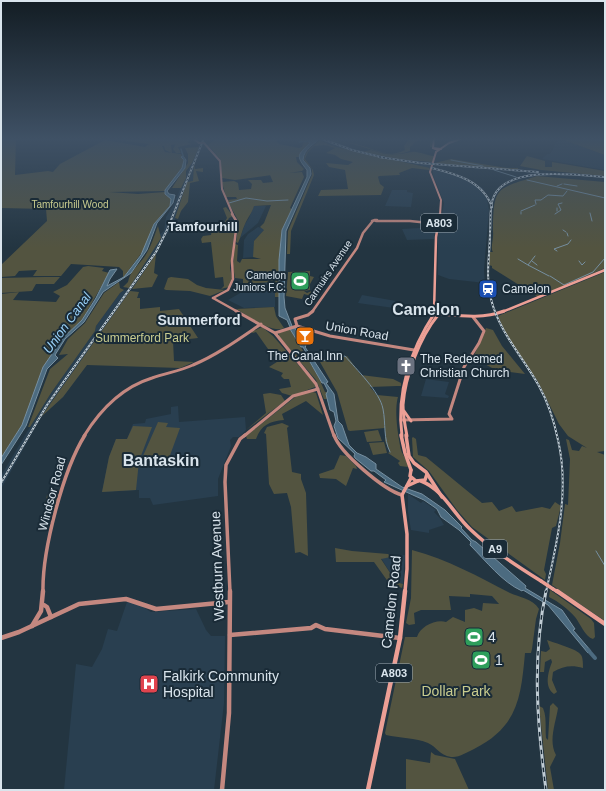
<svg xmlns="http://www.w3.org/2000/svg" width="606" height="791" font-family="Arial,sans-serif">
  <rect width="100%" height="100%" fill="#233541"/>
  <!-- built -->
  <g fill="#293f50">
    <path d="M202 138H207L194 164 193 181H189L185 192H183L179 210 172 226 138 281 132 289 127 288 141 271 159 235 164 231 166 217 173 206Z"/>
    <path d="M324 138 363 152 396 159 432 162 430 168 363 154 332 146 320 140Z"/>
    <path d="M558 138 605 155V170L542 159 547 154H550L552 151Z"/>
    <path d="M433 168 464 177 484 189 480 190 487 199 489 210 484 270 485 283 449 279 438 275V236L444 203 433 175Z"/>
    <path d="M392 190H407V192L413 193 411 207 385 206Z"/>
    <path d="M254 206H266L258 223 240 238 245 224 249 218Z"/>
    <path d="M258 227 265 229 254 241 255 257 243 258 244 240 248 234Z"/>
    <path d="M436 227 434 239 407 240 402 229Z"/>
    <path d="M270 281 275 282V307L244 308 228 300 242 292 240 289V285Z"/>
    <path d="M124 290 138 292V296L63 397 41 417 1 489V476L30 427 51 393 95 331 96 326 120 293Z"/>
    <path d="M362 295 396 301 394 308 358 303Z"/>
    <path d="M426 379 449 382 445 394 449 396 448 398 421 396Z"/>
    <path d="M178 406 179 422 245 417 246 430 239 437H233L230 440 231 446 218 479V496L153 505 150 498H139V490L102 492 109 457 116 439H127L133 424 145 423 146 419 171 414V407Z"/>
    <path d="M408 494 421 503 423 501 436 510 434 512 440 518 444 525 429 530V533L411 530 408 512Z"/>
    <path d="M405 555 403 584 396 582 381 558Z"/>
    <path d="M127 602 138 604 151 612 196 609 206 630 211 636H225L224 703 214 790H64L76 664 92 667 102 649 108 629 117 631Z"/>
  </g>
  <!-- green -->
  <g fill="#535440">
    <path d="M1 138H16L15 175 48 171 53 172 60 164 105 140 145 147 149 144 105 138H191L194 139 190 140 188 143 192 144 178 147 181 153H176L173 149 176 144 171 145 172 153 165 150 164 146H162L165 152 181 154 184 160 183 166 165 191 109 192 138 194 165 192 171 199 170 206 154 224 143 251 123 278V271L119 267 71 264 61 276H33L37 270 19 271 15 276 1 277V265L47 221 46 209 1 208Z"/>
    <path d="M217 138H282L276 141 279 144 299 148 302 147 303 143 307 141H301L295 138H318L308 141 310 143C306 147 302 151 300 157H296L297 162 304 169 302 171 289 173 302 172 304 177 290 208 292 209 282 230 279 260V297H275V282L243 284V279L235 278 233 266 235 244 238 245 237 261 240 263 242 259H261L253 257 254 241 264 230 260 227 264 223 271 205 254 206C252 213 248 217 245 224 242 230 241 237 238 243L236 242 239 222 227 200 237 199 236 197H226L222 182 234 181 238 183 239 190 251 189 252 184 248 180H261L263 183 273 182 270 175 279 174 235 180 222 178 220 159 208 145Z"/>
    <path d="M329 138H332L331 139C339 143 350 142 359 145 368 147 377 152 387 153 393 154 400 153 405 150L404 146 408 140 415 139V138H433L432 147H430V140L416 141 410 147V151C389 159 370 148 349 143 342 141 337 143 330 140Z"/>
    <path d="M558 138H605V155Z"/>
    <path d="M320 140 332 146 430 168 429 170 412 168 399 173 400 175 379 176 378 177 380 184 384 187 381 195 318 196 321 190 348 189 345 170 329 167 326 163 348 165 353 162 341 159 335 155 326 153 335 148 325 145 314 146 308 152 305 159 313 170 314 175 291 231 290 254H287L288 231 312 175V169L304 160C305 149 315 146 320 140Z"/>
    <path d="M199 147 192 163 186 171V178L181 188H172L188 163V154L185 148Z"/>
    <path d="M371 150C390 156 393 155 412 152 418 151 427 156 434 156L432 162 396 159 362 152Z"/>
    <path d="M527 156 545 161V167H552V162L605 171V176L541 170 520 166Z"/>
    <path d="M451 159 507 168H518V169H506L435 163Z"/>
    <path d="M194 164 195 169 203 168V172L196 171 199 181 190 183 188 202 181 211 178 219 175 218 187 182 193 181Z"/>
    <path d="M537 176 605 182V268L538 297 492 268V266L489 265 490 252H493C490 248 494 238 493 232 493 185 497 189 537 176Z"/>
    <path d="M226 207 233 216 229 218 227 222H235V226L230 268 232 278 229 287 221 289 224 286 223 277 215 278 211 242 202 243 201 239 203 236 211 235C213 225 215 228 223 225L227 218 223 208Z"/>
    <path d="M158 226 161 238 129 288 123 287 128 282C130 271 139 265 145 256 151 247 154 236 158 226Z"/>
    <path d="M156 254 154 273 158 275 152 287 132 289Z"/>
    <path d="M88 266 104 268 102 271 109 273 82 320 63 338 45 365 22 425 1 458V294L19 292 13 300 56 302 60 296 53 292 67 285 83 267Z"/>
    <path d="M310 271V276L314 277 310 284V290L304 291 307 293 314 290 311 296 304 294 302 299 286 296 288 272Z"/>
    <path d="M605 272V451L597 452 605 455V621L552 585 560 543 565 504 568 505 570 459 566 439 569 440 572 450 579 451 582 446 587 448 568 436 559 424 537 380 508 339 498 316Z"/>
    <path d="M44 277H60L54 284H36L32 291 1 293V278Z"/>
    <path d="M171 277 188 279 197 285 206 288 225 290 210 296 190 291 166 290 164 289 168 278Z"/>
    <path d="M119 282 120 288 124 290 120 293 96 326 95 331 51 393 30 427H28L50 369 68 354 59 355 68 339 85 323 104 293Z"/>
    <path d="M130 291 139 292 137 298H140V309L160 307V311L179 309 198 338 173 341 174 361 194 362 180 368 87 365 63 397 41 417Z"/>
    <path d="M274 307 276 316 284 328C272 334 247 315 236 309Z"/>
    <path d="M262 327 273 336 315 384V387L292 396 282 393 279 389 291 387 289 379H284L281 376 283 373 269 367 280 360 273 356 256 332 253 333 251 332Z"/>
    <path d="M486 328 493 330 502 346 525 374 496 370 473 358Z"/>
    <path d="M290 329 322 383H321L325 392H327V399H324L316 380 279 337V333Z"/>
    <path d="M347 356 361 375 393 379 401 383V386H397L370 387 377 395 398 397C394 410 398 436 401 450 403 456 408 461 408 467L400 466 398 463 400 461 388 453 390 452 385 441V428L350 431 348 430 337 392 320 362Z"/>
    <path d="M313 392 316 393 323 415 306 401 282 414 284 420C270 421 261 425 256 439H247L246 436 299 394Z"/>
    <path d="M270 393 281 395 285 401 246 430 266 413 263 394Z"/>
    <path d="M158 422 168 423 166 427 180 428 169 458 143 456Z"/>
    <path d="M282 423 289 426 287 428 292 472 301 474V479L306 493 308 556 300 552 295 553 291 507 287 493 274 494 269 484 266 434 264 433 267 427Z"/>
    <path d="M133 426 152 427 139 461 136 490 102 492 109 457 116 439H127Z"/>
    <path d="M378 430 382 441 367 442 364 432Z"/>
    <path d="M413 437 416 439 418 455 426 457 482 503 492 502 499 511 512 506 516 512 542 507 550 509 555 502 561 506 556 526 552 528 544 570 546 574 545 580 472 527 457 510 429 471 413 457 412 438Z"/>
    <path d="M384 442 387 453 373 455 369 443Z"/>
    <path d="M340 455 346 456 356 466 357 469 353 468 346 486 336 479 320 478 319 474 334 469Z"/>
    <path d="M50 493 58 494 55 509 44 510 47 495Z"/>
    <path d="M335 548 352 551 388 554 391 557 381 559 396 582 403 584 402 588 389 583 374 562H336Z"/>
    <path d="M412 550C449 560 477 576 510 593 519 597 533 599 539 609L536 619 532 649 531 653H525C521 697 518 727 474 749 467 752 459 758 451 757 439 755 437 747 428 743 416 738 399 738 386 735L385 733 405 637H417C420 627 435 619 446 622L453 617 465 622V610L474 608 482 611 483 603 499 604 492 596 470 594V597L449 596 451 610H421L414 613 415 624 409 625 406 623 411 598Z"/>
    <path d="M550 590 591 619 594 623 595 637 593 639C585 637 580 623 575 617 568 609 559 602 549 597Z"/>
    <path d="M547 640C554 643 578 649 581 655 583 657 583 665 583 668 572 665 563 666 553 672L552 680 557 692 554 694C544 687 548 672 552 662L551 659 545 662 544 672H540L541 651 546 652 550 649Z"/>
    <path d="M553 703 558 708C556 722 548 741 556 755L550 767 554 790H548L539 706 543 708C547 717 545 728 546 738L548 740 550 706Z"/>
    <path d="M431 752 435 755 455 759 469 790H406V759L430 763Z"/>
  </g>
  <!-- water -->
  <g fill="#4c6b80" stroke="#768fa0">
    <path d="M320 138C314 145 304 148 303 160L310 168 311 174 286 231 284 297 285 308 292 326 290 327 287 320 279 316V260L282 230 307 177V170C295 155 298 155 310 143L307 141Z"/>
    <path d="M183 156 186 160 185 168 167 191 169 194 175 195 173 203 157 223 147 250 131 273 103 292 84 322 65 339 55 355 58 358 47 369 26 426 1 465V458L22 425 43 367 63 338 82 320 96 298 110 270 117 269 110 279 107 286 124 277 141 255 154 224 170 206 171 199 165 194V190L182 168 184 160 181 157Z"/>
    <path d="M295 328 306 346 305 347 328 382 326 383 334 394 338 421 342 425 349 445 357 453 366 457 376 464V469L402 487 422 494 445 510 462 527 461 528 472 540 476 542 526 586 525 588 562 610 575 629 573 630 591 651 588 653 548 605 523 590 522 591C502 582 486 561 470 545L471 542 459 530 441 517 437 509 424 500 384 482 386 480 374 471H371L355 458 354 456 355 454 338 438 334 426 336 421 334 412 330 410 326 394 328 391 324 383H322L306 355 307 354 303 347H301L290 329Z"/>
  </g>
  <g fill="none" stroke-linecap="round" stroke-linejoin="round">
    <!-- stream -->
    <g stroke="#768fa0" stroke-width="1">
      <path d="M264 139 267 138"/>
      <path d="M451 160 483 166"/>
      <path d="M494 170 516 177"/>
      <path d="M527 180 605 198"/>
      <path d="M564 184 577 186"/>
      <path d="M557 186 562 184"/>
      <path d="M229 203 246 198 267 201 288 200"/>
      <path d="M536 204 535 200H541L548 195 563 196 567 191"/>
      <path d="M557 208V211"/>
      <path d="M521 211 535 205"/>
      <path d="M521 212V214"/>
      <path d="M590 213 592 221"/>
      <path d="M555 214 561 210 558 204 562 203"/>
      <path d="M563 230 566 232"/>
      <path d="M567 233 568 236"/>
      <path d="M557 251 554 249 568 244 571 240"/>
      <path d="M535 256 528 265 549 276"/>
      <path d="M518 259 528 265"/>
      <path d="M532 261 537 265"/>
      <path d="M579 261 582 265 585 262"/>
      <path d="M550 276 564 285 593 272 605 258"/>
      <path d="M321 361 345 356C356 369 380 392 383 409 386 424 383 438 390 452"/>
      <path d="M596 551 605 566"/>
    </g>
    <!-- canal-far1 -->
    <g stroke="#4c6b80" stroke-width="1.5">
      <path d="M299 142 310 141"/>
      <path d="M181 149 184 159"/>
    </g>
    <!-- canal -->
    <path stroke="#4c6b80" stroke-width="4" d="M588 650 595 658"/>
    <!-- secondary-far4 -->
    <g stroke="#c48880" stroke-width="2">
      <path d="M193 138 199 143"/>
      <path d="M204 143 220 161 222 189 233 215"/>
    </g>
    <!-- secondary-far3 -->
    <g stroke="#c48880" stroke-width="2.5">
      <path d="M375 220H377L372 221Z"/>
      <path d="M376 221H410L439 224"/>
      <path d="M213 298 228 290 233 279 232 261 237 222 232 214"/>
      <path d="M213 298 238 312"/>
      <path d="M312 312 357 248 363 233 372 222"/>
    </g>
    <!-- secondary-far2 -->
    <g stroke="#c48880" stroke-width="3">
      <path d="M236 311 275 333 316 384 334 436"/>
      <path d="M297 326 295 319 308 315 313 311"/>
      <path d="M297 326 330 336 414 350"/>
      <path d="M275 333 297 326"/>
      <path d="M402 420 452 419 449 414 464 367 479 343 484 331 473 317"/>
      <path d="M84 436C100 410 123 387 152 378 166 373 180 371 193 365 217 355 239 339 261 324"/>
      <path d="M244 436 293 396 318 389"/>
    </g>
    <!-- secondary-far1 -->
    <g stroke="#c48880" stroke-width="3.5">
      <path d="M334 435C340 453 384 490 402 495"/>
      <path d="M43 592C42 551 63 470 85 435"/>
      <path d="M230 592 225 482 226 465 240 439 245 435"/>
    </g>
    <!-- secondary -->
    <g stroke="#c48880" stroke-width="4.5">
      <path d="M44 605 47 607 51 617"/>
      <path d="M32 626 41 611 43 591"/>
      <path d="M230 635 311 628 316 625 325 629 400 638"/>
      <path d="M1 638 19 632 79 604 126 599 156 609 229 602"/>
      <path d="M222 790 229 713 230 591"/>
    </g>
    <!-- primary-far4 -->
    <g stroke="#ec9f95" stroke-width="2">
      <path d="M433 148 434 138"/>
      <path d="M438 150 433 148 441 149"/>
      <path d="M436 152 449 143 463 138"/>
      <path d="M436 152 430 172 441 200 440 215"/>
    </g>
    <!-- primary-far3 -->
    <g stroke="#ec9f95" stroke-width="2.5">
      <path d="M434 312 436 237 440 214"/>
      <path d="M502 312 605 270"/>
    </g>
    <!-- primary-far2 -->
    <g stroke="#ec9f95" stroke-width="3">
      <path d="M434 314V311"/>
      <path d="M440 314C462 316 483 319 504 311"/>
      <path d="M404 411 411 421"/>
      <path d="M402 436C396 393 411 349 434 314"/>
      <path d="M407 436C405 426 403 415 403 405 405 376 420 337 438 315"/>
    </g>
    <!-- primary-far1 -->
    <g stroke="#ec9f95" stroke-width="3.5">
      <path d="M401 435 405 453 411 470"/>
      <path d="M406 435 409 456 414 463 426 472 442 497"/>
      <path d="M411 470 410 476 416 481 425 480 427 474"/>
      <path d="M421 481C443 489 454 515 471 530 492 550 517 566 541 581"/>
      <path d="M407 486 418 481"/>
      <path d="M553 589 558 592"/>
      <path d="M405 592 407 569V534L402 495 411 478"/>
    </g>
    <!-- primary -->
    <g stroke="#ec9f95" stroke-width="4.5">
      <path d="M557 591 605 624"/>
      <path d="M368 790 400 638 405 591"/>
    </g>
    <defs>
      <g id="rail-far1">
        <path d="M322 139 352 150 385 158"/>
        <path d="M379 157 420 163 538 172"/>
        <path d="M432 168C456 174 483 181 492 207"/>
        <path d="M1 483 47 405 156 252 167 230 204 138"/>
        <path d="M546 592C557 542 570 491 558 440 554 421 548 402 539 386 523 357 499 332 491 299 485 276 490 255 490 232 491 221 489 206 494 196 508 165 578 175 605 177"/>
      </g>
      <path id="rail" d="M546 790C537 723 532 658 546 591"/>
    </defs>
    <!-- rail-far1 casing -->
    <use href="#rail-far1" stroke="#c0ccd4" stroke-width="2"/>
    <!-- rail casing -->
    <use href="#rail" stroke="#c0ccd4" stroke-width="3"/>
    <!-- rail-far1 -->
    <use href="#rail-far1" stroke="#1a2b37" stroke-width="1" stroke-dasharray="2" stroke-linecap="butt"/>
    <!-- rail -->
    <use href="#rail" stroke="#1a2b37" stroke-width="1.5" stroke-dasharray="4.5" stroke-linecap="butt"/>
    <!-- secondary-bridge -->
    <path stroke="#c48880" stroke-width="2" d="M199 143H204"/>
    <!-- primary-bridge -->
    <path stroke="#ec9f95" stroke-width="3.5" d="M541 581 553 589"/>
  </g>
  <!-- sky -->
  <linearGradient id="sky" x2="0" y2="1"><stop stop-color="#131d24"/><stop offset="0.56" stop-color="#3f5165"/><stop offset="1" stop-color="#3f5165" stop-opacity="0"/></linearGradient>
  <rect width="606" height="248" fill="url(#sky)"/>
  <!-- icons -->
  <defs>
    <symbol id="stadium-square" viewBox="-11 -11 22 22"><rect x="-9" y="-9" width="18" height="18" rx="4" fill="#2e9e5b" stroke="#1a2b37"/><path d="M0-5a6.5 5 0 1 0 0 10a6.5 5 0 1 0 0-10ZM-3.5-1.8h7v3.6h-7Z" fill="#fff"/></symbol>
    <symbol id="station-square" viewBox="-11 -11 22 22"><rect x="-9" y="-9" width="18" height="18" rx="4" fill="#1a4fb4" stroke="#1a2b37"/><path d="M-3-6H3Q5-6 5-4V2Q5 4 3 4L4.5 6H3L1.5 4h-3L-3 6H-4.5L-3 4Q-5 4-5 2V-4Q-5-6-3-6ZM-3.5-4v3h7v-3ZM-3.5 1v1.5H-2V1ZM2 1v1.5H3.5V1Z" fill="#fff"/></symbol>
    <symbol id="bar-square" viewBox="-11 -11 22 22"><rect x="-9" y="-9" width="18" height="18" rx="4" fill="#e8710a" stroke="#1a2b37"/><path d="M-6-5H6L.8 .8V4.5H3.5V6h-7V4.5H-.8V.8Z" fill="#fff"/></symbol>
    <symbol id="church-square" viewBox="-11 -11 22 22"><rect x="-9" y="-9" width="18" height="18" rx="4" fill="#6b7280" stroke="#1a2b37"/><path d="M-1.2-6h2.4v3.5h3.3v2.4h-3.3V6h-2.4V-.1h-3.3v-2.4h3.3Z" fill="#fff"/></symbol>
    <symbol id="hospital-square" viewBox="-11 -11 22 22"><rect x="-9" y="-9" width="18" height="18" rx="4" fill="#e0444e" stroke="#1a2b37"/><path d="M-5-5h3v3.5h4V-5h3V5h-3V1.5h-4V5h-3Z" fill="#fff"/></symbol>
  </defs>
  <g fill-rule="evenodd">
    <use href="#stadium-square" x="289" y="270" width="22" height="22"/>
    <use href="#station-square" x="477" y="278" width="22" height="22"/>
    <use href="#bar-square" x="294" y="325" width="22" height="22"/>
    <use href="#church-square" x="395" y="355" width="22" height="22"/>
    <use href="#stadium-square" x="463" y="626" width="22" height="22"/>
    <use href="#stadium-square" x="470" y="649" width="22" height="22"/>
    <use href="#hospital-square" x="138" y="673" width="22" height="22"/>
  </g>
  <g text-anchor="middle" dominant-baseline="central" stroke-width="4" stroke-linejoin="round" paint-order="stroke">
    <!-- far-park labels -->
    <g font-size="10" fill="#c9cc8f" stroke="#1a2b37">
      <text x="70" y="204">Tamfourhill Wood</text>
    </g>
    <!-- far-street labels -->
    <g font-size="10" fill="#d9e4ec" stroke="#1a2b37">
      <text transform="translate(328 273) rotate(-56)">Carmuirs Avenue</text>
    </g>
    <!-- far-poi labels -->
    <g font-size="10" fill="#d9e4ec" stroke="#1a2b37" text-anchor="end">
      <text x="286" y="275">Camelon<tspan x="286" dy="12">Juniors F.C.</tspan></text>
    </g>
    <!-- shield labels -->
    <g fill="#1a2b37" stroke="#a0acb6" stroke-width="1">
      <rect x="421" y="214" width="36" height="18" rx="3"/>
      <rect x="483" y="540" width="24" height="18" rx="3"/>
      <rect x="376" y="664" width="36" height="18" rx="3"/>
    </g>
    <g font-size="11" font-weight="bold" fill="#d9e4ec">
      <text x="439" y="223">A803</text>
      <text x="495" y="549">A9</text>
      <text x="394" y="673">A803</text>
    </g>
    <!-- poi labels -->
    <g font-size="12" fill="#d9e4ec" stroke="#1a2b37" text-anchor="start">
      <text x="502" y="289">Camelon</text>
      <text x="305" y="356" text-anchor="middle">The Canal Inn</text>
      <text x="420" y="359">The Redeemed<tspan x="420" dy="14">Christian Church</tspan></text>
    </g>
    <!-- street labels -->
    <g font-size="12" fill="#d9e4ec" stroke="#1a2b37">
      <text transform="translate(357 331) rotate(10)">Union Road</text>
      <text transform="translate(52 494) rotate(-75)">Windsor Road</text>
    </g>
    <!-- park labels -->
    <g font-size="12" fill="#c9cc8f" stroke="#1a2b37">
      <text x="142" y="338">Summerford Park</text>
    </g>
    <!-- far-district labels -->
    <g font-size="13" font-weight="bold" fill="#d9e4ec" stroke="#1a2b37">
      <text x="203" y="226">Tamfourhill</text>
    </g>
    <!-- water labels -->
    <g font-size="13" font-style="italic" fill="#9ad3fa" stroke="#1a2b37">
      <text transform="translate(67 323) rotate(-54)">Union Canal</text>
    </g>
    <!-- quarter labels -->
    <g font-size="14" font-weight="bold" fill="#d9e4ec" stroke="#1a2b37">
      <text x="199" y="320">Summerford</text>
    </g>
    <!-- near-street labels -->
    <g font-size="14" fill="#d9e4ec" stroke="#1a2b37">
      <text transform="translate(217 566) rotate(-92)">Westburn Avenue</text>
      <text transform="translate(391 602) rotate(-84)">Camelon Road</text>
    </g>
    <!-- near-poi labels -->
    <g font-size="14" fill="#d9e4ec" stroke="#1a2b37" text-anchor="start">
      <text x="488" y="637">4</text>
      <text x="495" y="660">1</text>
      <text x="163" y="676">Falkirk Community<tspan x="163" dy="16">Hospital</tspan></text>
    </g>
    <!-- near-park labels -->
    <g font-size="14" fill="#c9cc8f" stroke="#1a2b37">
      <text x="456" y="691">Dollar Park</text>
    </g>
    <!-- district labels -->
    <g font-size="16" font-weight="bold" fill="#d9e4ec" stroke="#1a2b37">
      <text x="426" y="309">Camelon</text>
      <text x="161" y="460">Bantaskin</text>
    </g>
  </g>
  <!-- border -->
  <rect width="606" height="791" fill="none" stroke="#d9e4ec" stroke-width="4"/>
</svg>
